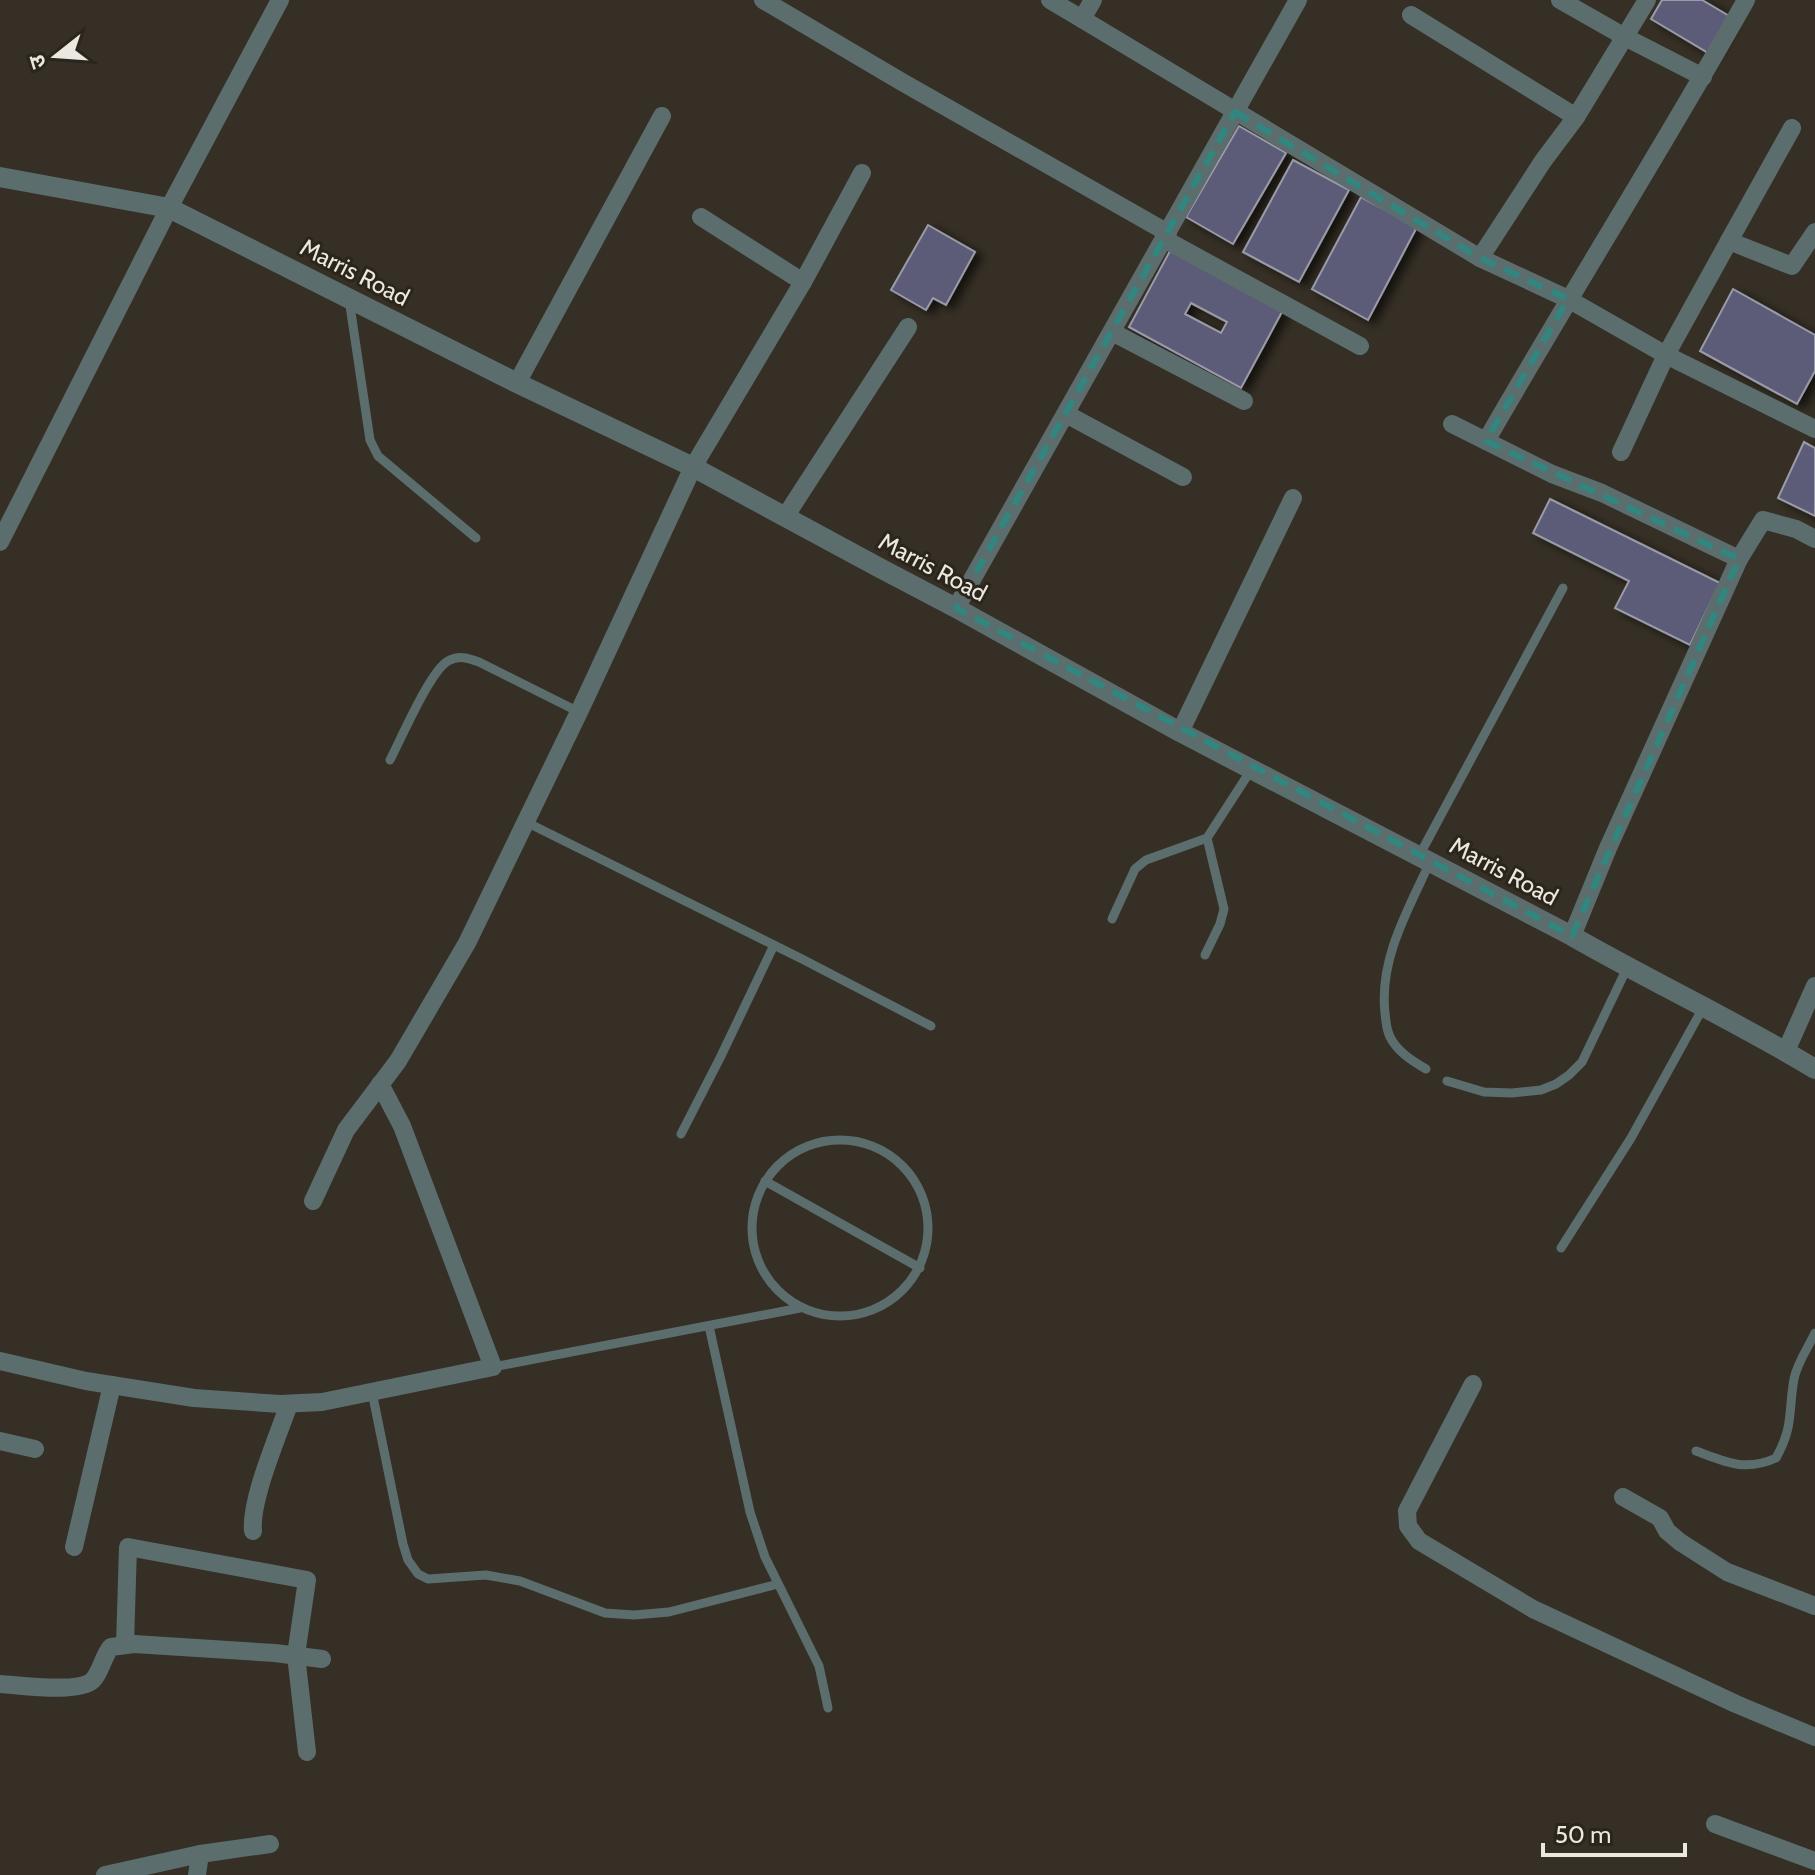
<svg xmlns="http://www.w3.org/2000/svg" width="1815" height="1875" font-family="Cabin,'Noto Sans Devanagari',sans-serif">
  <defs>
    <filter id="shadow"><feDropShadow dx="7" dy="4" stdDeviation="4" flood-color="#0009"/></filter>
  </defs>
  <rect width="100%" height="100%" fill="#352f25"/>
  <!-- building -->
  <g fill="#5b5b78" stroke="#9a9ba8" stroke-width="2" fill-rule="evenodd" filter="url(#shadow)">
    <path d="M1662 0H1702L1731 17 1710 54 1651 19Z"/>
    <path d="M1239 126 1286 153 1233 244 1186 217Z"/>
    <path d="M1293 160 1349 190 1299 282 1243 252Z"/>
    <path d="M1361 197 1417 227 1368 320 1312 289Z"/>
    <path d="M928 225 975 252 946 305 933 298 926 310 891 290Z"/>
    <path d="M1171 249 1283 310 1241 388 1129 327ZM1191 303 1227 322 1221 333 1185 314Z"/>
    <path d="M1733 289 1815 335V371L1797 404 1700 351Z"/>
    <path d="M1804 442 1815 448V516L1778 498Z"/>
    <path d="M1550 499 1720 583 1690 645 1615 608 1629 581 1533 533Z"/>
  </g>
  <g fill="none" stroke-linecap="round" stroke-linejoin="round">
    <!-- service -->
    <g stroke="#5c6d6e" stroke-width="9">
      <path d="M349 299 370 440 378 456 476 538"/>
      <path d="M390 760C401 739 430 671 448 661 459 655 468 658 479 662L579 712"/>
      <path d="M526 822 802 959 931 1026"/>
      <path d="M1419 856 1563 588"/>
      <path d="M1112 919 1135 869 1146 860 1207 838 1251 770"/>
      <path d="M1205 955 1220 924 1224 909 1207 838"/>
      <path d="M1426 1069C1414 1062 1401 1054 1393 1042 1387 1034 1386 1023 1385 1013 1379 959 1408 910 1430 862"/>
      <path d="M1447 1081 1484 1092 1512 1093 1541 1090 1556 1084 1569 1075 1582 1062 1627 968"/>
      <path d="M681 1134 721 1056 774 945"/>
      <circle cx="840" cy="1228" r="88"/>
      <path d="M765 1181 920 1268"/>
      <path d="M1561 1248 1631 1138 1704 1006"/>
      <path d="M709 1326 750 1512 765 1557 819 1666 828 1708"/>
      <path d="M493 1367 800 1308"/>
      <path d="M372 1392 403 1544 408 1560 418 1574 428 1579 486 1575 520 1581 605 1613 634 1615 669 1612 778 1584"/>
      <path d="M1696 1451C1726 1462 1745 1472 1776 1458 1794 1426 1788 1412 1794 1379 1797 1363 1808 1348 1815 1333"/>
    </g>
    <!-- minor -->
    <g stroke="#5c6d6e" stroke-width="18">
      <path d="M763 0 902 82 1168 233"/>
      <path d="M1050 0 1082 19"/>
      <path d="M1093 0 1082 19 1480 258 1543 161 1576 117"/>
      <path d="M1560 0 1625 37 1703 77"/>
      <path d="M1411 15 1576 117 1647 0"/>
      <path d="M701 217 803 282"/>
      <path d="M1164 239 1360 346"/>
      <path d="M1729 241 1792 128"/>
      <path d="M1480 258 1568 299 1666 355 1815 429"/>
      <path d="M1112 332 1244 401"/>
      <path d="M517 383 662 116"/>
      <path d="M1066 414 1183 477"/>
      <path d="M1452 424 1552 474 1602 493 1739 559"/>
      <path d="M1486 441C1571 293 1662 149 1746 0"/>
      <path d="M1621 452 1666 355 1729 241 1792 266 1815 232"/>
      <path d="M785 517 908 327"/>
      <path d="M0 542 169 208 280 0"/>
      <path d="M956 608 1298 0"/>
      <path d="M1180 732 1293 498"/>
      <path d="M1572 936 1608 848 1739 559 1763 520 1796 529 1815 539"/>
      <path d="M1786 1051 1815 986"/>
      <path d="M313 1201 346 1130 398 1061 467 943 579 712 693 467 803 282 862 173"/>
      <path d="M0 1361 86 1381 194 1398 280 1404 322 1402 493 1367 402 1126 380 1084"/>
      <path d="M1473 1384 1407 1511 1408 1526 1419 1541 1533 1609 1736 1704 1815 1737"/>
      <path d="M0 1441 35 1449"/>
      <path d="M1623 1497 1660 1518 1667 1531 1680 1542 1727 1572 1815 1606"/>
      <path d="M253 1531C250 1500 278 1436 289 1404"/>
      <path d="M74 1547 112 1385"/>
      <path d="M125 1645 128 1547 307 1580 296 1655 307 1752"/>
      <path d="M0 1684C20 1685 79 1694 93 1680 101 1672 103 1656 111 1647L134 1644 275 1653 322 1659"/>
      <path d="M1715 1824 1815 1861"/>
      <path d="M105 1875 200 1854 270 1844"/>
      <path d="M197 1875 200 1854"/>
    </g>
    <!-- tertiary -->
    <path stroke="#5c6d6e" stroke-width="20" d="M0 177 169 208 517 383 693 467 878 567 956 608 1180 732 1572 936C1652 982 1736 1021 1815 1069"/>
  </g>
  <!-- marked area -->
  <path fill="none" stroke="#30877f" stroke-width="6" stroke-dasharray="16 10" stroke-linejoin="round" d="M1235 112 1480 258 1568 299 1486 441 1739 559 1572 936 956 608Z"/>
  <g text-anchor="middle" dominant-baseline="central" stroke-width="6" stroke-linejoin="round" paint-order="stroke">
    <!-- street labels -->
    <g font-size="24" fill="#ebe8e1" stroke="#2b251b">
      <text transform="translate(355 272) rotate(27)">Marris Road</text>
      <text transform="translate(933 567) rotate(28)">Marris Road</text>
      <text transform="translate(1504 871) rotate(28)">Marris Road</text>
    </g>
  </g>
  <!-- north arrow -->
  <g transform="translate(56 56) rotate(253)" stroke="#2b251b" stroke-width="6" paint-order="stroke">
  <path d="M0-6L14 30L0 20L-14 30Z" fill="#ebe8e1"/>
  <text y="-12" font-size="22" font-weight="bold" text-anchor="middle" fill="#ebe8e1">उ</text>
  </g>
  <!-- scale -->
  <path d="M1543 1843v12h142v-12" fill="none" stroke="#ebe8e1" stroke-width="4"/>
  <text x="1555" y="1843" font-size="24" fill="#ebe8e1" stroke="#2b251b" stroke-width="6" paint-order="stroke">50 m</text>
</svg>
